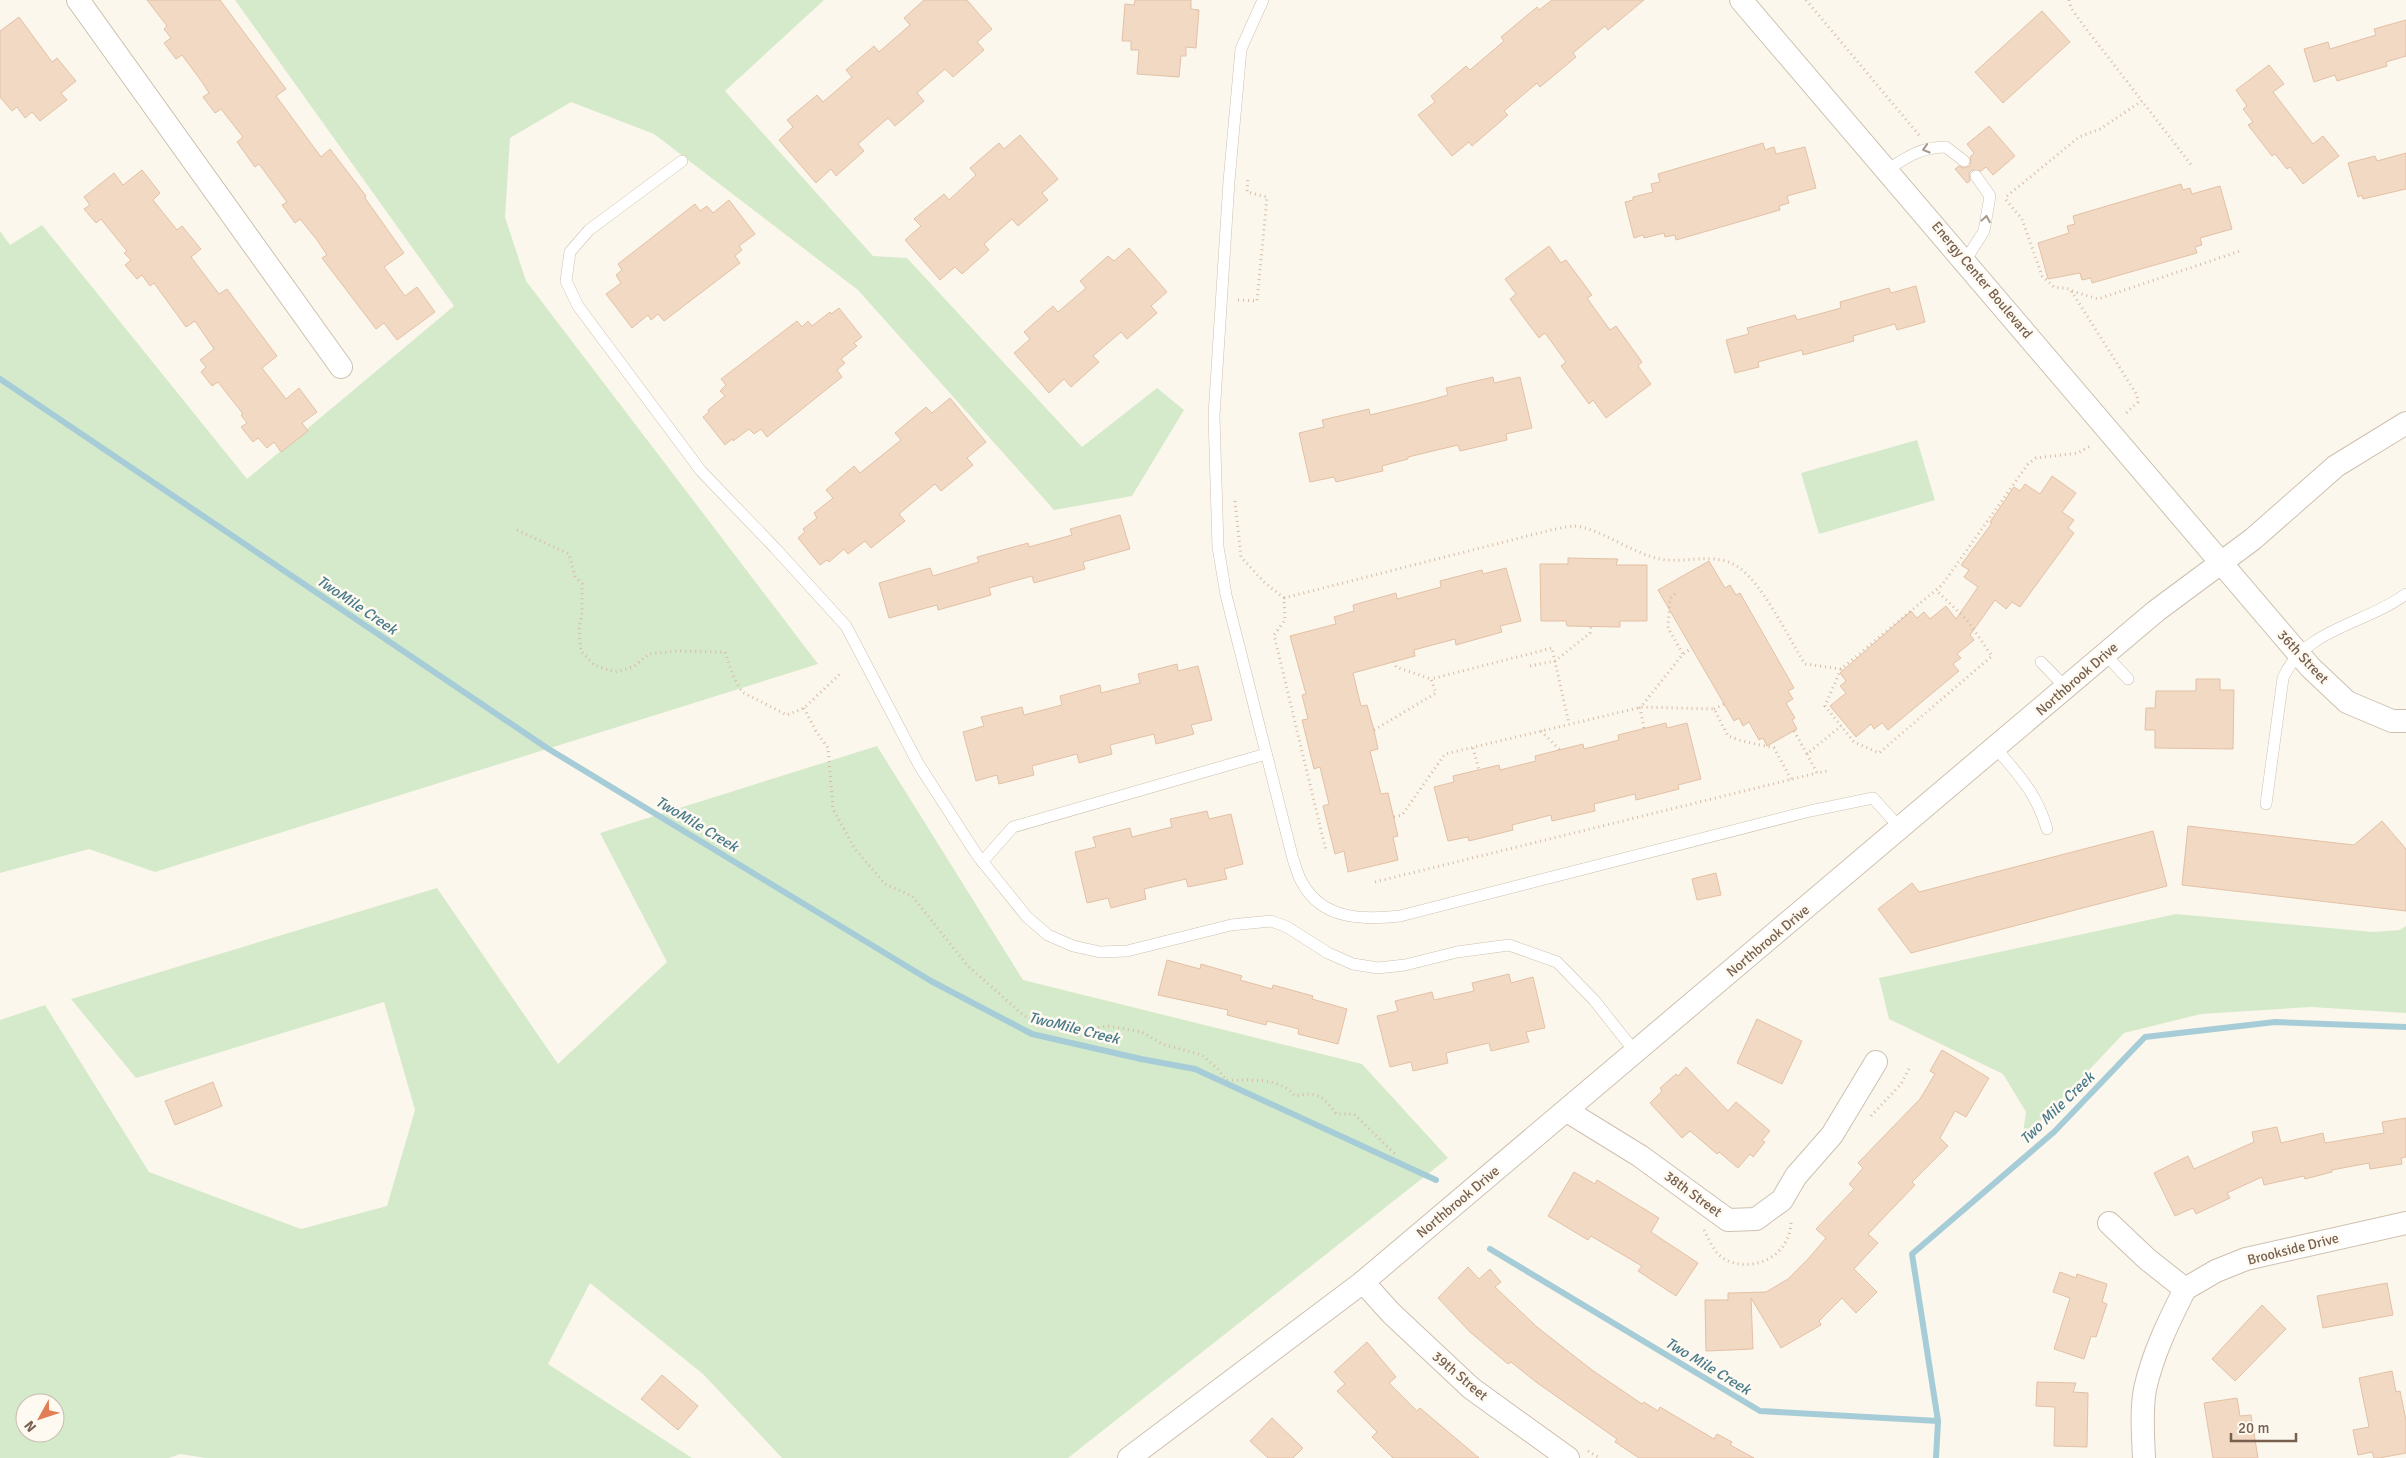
<svg xmlns="http://www.w3.org/2000/svg" width="2406" height="1458" font-family="Signika,sans-serif">
  <rect width="100%" height="100%" fill="#fcf7ec"/>
  <!-- green -->
  <g fill="#d5eaca" fill-rule="evenodd">
    <path d="M235 0H824L725 91 873 256 907 258 1082 447 1157 388 1184 410 1132 496 1054 510 858 290 654 134 571 102 510 138 505 217 526 281 818 664 155 872 89 849 0 873V231L10 245 42 225 247 479 454 306Z"/>
    <path d="M1917 440 1935 500 1819 534 1801 473Z"/>
    <path d="M877 746 1023 980 1362 1064 1448 1158 1068 1458H782L703 1374 590 1283 548 1364 692 1458H206L180 1454 169 1458H0V1020L45 1005 149 1172 301 1229 387 1206 415 1110 384 1002 136 1078 71 999 437 888 558 1064 667 962 600 833ZM25 1403H55V1433H25Z"/>
    <path d="M2176 914 2373 932 2400 930 2406 926V1013L2311 1007 2201 1014 2124 1033 2022 1141 2026 1112 2003 1074 1889 1019 1879 978Z"/>
  </g>
  <g fill="none" stroke-linecap="round" stroke-linejoin="round">
    <!-- stream -->
    <g stroke="#a6cdd7" stroke-width="6">
      <path d="M0 379 547 748 931 981 1032 1034 1141 1059 1195 1069 1436 1180"/>
      <path d="M1490 1249 1760 1411 1938 1421 1912 1254 2054 1132 2145 1037 2275 1022 2406 1027"/>
      <path d="M1936 1458 1938 1421"/>
    </g>
  </g>
  <!-- building -->
  <g fill="#f1d9c4" stroke="#e3c1a5">
    <path d="M147 0H220L286 89 276 96 321 157 330 149 366 196 365 198 404 253 384 267 405 296 417 287 435 312 397 340 384 323 376 329 322 258 327 255 317 240 300 219 295 223 282 205 287 202 259 164 255 167 237 142 243 137 221 109 215 113 203 97 209 93 202 82 182 55 176 59 164 43 171 38 164 29 167 26Z"/>
    <path d="M924 0H967L992 29 977 42 984 50 953 77 945 69 917 93 924 101 895 126 888 118 858 144 864 151 836 176 831 169 816 183 779 140 793 127 787 120 817 95 823 102 852 77 846 70 874 46 879 52 910 25 904 18Z"/>
    <path d="M1135 0H1191V9L1199 10 1196 48 1186 47V56H1181L1179 77 1137 74 1139 50H1131V41H1122L1125 4 1134 5Z"/>
    <path d="M1552 0H1644L1608 30 1605 26 1573 53 1576 57 1540 87 1537 83 1504 111 1508 115 1472 146 1469 142 1452 156 1418 115 1435 102 1431 96 1466 66 1470 70 1504 41 1501 37 1537 7 1539 10Z"/>
    <path d="M2042 11 2070 42 2003 103 1975 72Z"/>
    <path d="M19 17 52 62 57 58 76 81 61 93 67 100 40 121 32 112 25 118 17 107 12 111 0 97V31Z"/>
    <path d="M2406 20V56L2386 62 2387 66 2337 81 2335 75 2314 82 2304 49 2328 42 2330 49 2376 35 2374 29Z"/>
    <path d="M2269 65 2284 84 2273 92 2313 144 2323 136 2339 156 2303 184 2290 167 2287 169 2275 154 2272 156 2248 125 2253 122 2243 109 2247 106 2236 90Z"/>
    <path d="M1989 126 2015 156 1993 175 1986 167 1981 171 1972 170 1969 173 1970 181 1967 183 1955 169 1959 166 1963 168 1970 166 1971 162 1970 157 1974 153 1967 144Z"/>
    <path d="M1020 135 1058 179 1042 193 1048 200 1018 226 1012 219 984 244 989 250 962 274 955 267 940 280 905 240 921 226 914 219 944 194 949 200 976 175 970 168 999 143 1004 149Z"/>
    <path d="M1763 143 1765 150 1774 147 1776 154 1805 147 1816 188 1787 196 1789 203 1779 206 1780 210 1676 240 1675 235 1665 237 1664 233 1644 238 1643 235 1634 238 1625 202 1633 200V197L1653 192 1651 184 1660 182 1658 174Z"/>
    <path d="M2406 153V189L2363 199 2362 195 2358 197 2348 163 2375 156 2377 161Z"/>
    <path d="M142 170 160 193 153 200 177 230 182 226 201 249 191 257 219 294 227 289 277 356 262 368 286 399 299 388 317 412 302 423 308 431 281 452 274 442 267 448 258 438 253 442 241 427 247 423 241 415 243 414 218 382 212 386 201 372 206 367 200 360 214 349 195 321 186 327 154 283 150 286 142 275 137 279 125 265 131 260 124 253 127 251 101 219 96 223 84 209 90 205 84 197 114 173 123 185Z"/>
    <path d="M2181 184 2183 190 2190 188 2192 194 2220 186 2232 229 2200 238 2202 245 2195 247 2197 253 2092 283 2091 278 2082 280 2080 273 2048 279 2038 243 2069 233 2067 226 2075 224 2073 216Z"/>
    <path d="M729 200 755 234 739 246 742 250 735 256 740 263 664 321 658 314 651 320 648 315 632 328 606 294 621 283 616 275 622 270 618 264 695 204 700 211 707 206 713 213Z"/>
    <path d="M1549 246 1561 263 1566 260 1592 295 1587 298 1610 330 1616 326 1642 362 1638 366 1651 384 1606 418 1593 400 1589 404 1561 366 1566 362 1545 333 1539 338 1510 299 1516 294 1505 279Z"/>
    <path d="M1129 248 1167 292 1151 306 1157 313 1127 339 1121 332 1093 356 1099 362 1071 387 1064 379 1049 393 1014 353 1030 339 1024 332 1053 306 1058 312 1086 288 1080 281 1108 256 1114 261Z"/>
    <path d="M1916 286 1925 322 1897 330 1895 324 1853 336 1854 341 1803 355 1802 350 1758 362 1759 367 1735 373 1726 340 1749 334 1747 328 1795 315 1797 320 1841 308 1840 302 1889 288 1891 293Z"/>
    <path d="M839 308 862 337 854 343 857 346 841 359 845 363 837 370 842 377 767 437 761 429 754 434 749 429 733 441 732 439 725 445 703 417 709 412 708 410 725 396 720 391 726 385 721 379 797 321 802 327 808 321 812 326 830 312 831 314Z"/>
    <path d="M1493 377 1494 383 1520 377 1532 428 1506 434 1507 440 1460 451 1458 445 1408 457V459L1382 466 1383 471 1336 482 1334 477 1310 482 1299 433 1324 427 1322 420 1369 409 1370 415 1423 402 1448 395 1446 388Z"/>
    <path d="M950 398 986 442 967 458 973 465 941 491 935 484 899 514 905 521 871 548 865 541 848 554 844 549 829 562 827 560 820 565 798 538 805 532 803 529 817 518 814 513 833 498 826 490 854 466 860 473 901 440 895 433 926 407 932 413Z"/>
    <path d="M2052 476 2076 493 2062 512 2074 520 2068 528 2074 533 2020 607 2012 602 2006 609 1995 600 1970 635 1974 640 1957 654 1961 658 1953 664 1959 671 1888 730 1882 723 1874 729 1871 724 1856 737 1830 706 1846 693 1840 686 1846 681 1840 673 1911 611 1917 618 1924 612 1930 619 1946 606 1956 619 1978 587 1964 577 1969 570 1961 565 1992 523 1990 522 2014 487 2020 491 2025 484 2040 494Z"/>
    <path d="M1120 515 1130 549 1083 562 1085 569 1034 583 1032 576 989 588 991 595 938 610 937 605 889 618 879 583 930 568 933 576 979 562 977 557 1028 543 1029 547 1072 535 1070 529Z"/>
    <path d="M1568 558 1618 559 1616 565H1647V621H1620V627L1567 626 1566 621H1541L1540 564H1568Z"/>
    <path d="M1709 561 1725 588 1730 585 1736 595 1740 593 1794 688 1788 691 1793 699 1786 703 1795 718 1792 720 1797 729 1767 746 1763 738 1759 740 1749 722 1743 726 1739 718 1734 721 1658 590Z"/>
    <path d="M1506 568 1521 621 1500 626 1502 632 1456 645 1455 639 1414 650 1415 656 1353 673 1361 706 1367 705 1374 730 1378 749 1370 751 1381 794 1388 793 1398 836 1393 837 1398 860 1348 872 1344 851 1335 854 1323 806 1329 804 1320 767 1314 769 1302 720 1308 719 1302 695 1306 694 1290 636 1336 624 1334 617 1354 611 1353 605 1396 593 1397 599 1441 587 1440 581 1482 570 1483 574Z"/>
    <path d="M1177 664 1178 671 1198 666 1212 720 1191 725 1194 734 1156 744 1154 734 1110 745 1112 754 1079 763 1077 754 1032 766 1034 775 999 784 997 775 976 781 963 732 984 726 981 717 1022 707 1024 715 1062 705 1060 696 1100 685 1101 693 1140 683 1138 674Z"/>
    <path d="M2196 679H2220V690H2234L2233 749 2155 748V730H2145L2146 708H2155L2156 691H2196Z"/>
    <path d="M1666 723 1667 728 1687 723 1701 779 1678 785 1679 789 1636 800 1635 794 1594 804 1595 811 1552 821 1551 815 1512 825 1513 830 1469 841 1468 837 1448 841 1434 787 1454 782 1453 776 1499 765 1500 770 1536 761 1535 756 1583 744 1584 749 1619 740 1618 735Z"/>
    <path d="M1207 811 1209 819 1231 814 1243 864 1224 869 1227 879 1188 887 1186 879 1144 889 1146 899 1111 908 1108 898 1087 903 1075 852 1096 847 1093 837 1130 828 1132 837 1172 827 1170 819Z"/>
    <path d="M2382 821 2406 849V911L2182 885 2188 826 2354 845Z"/>
    <path d="M2153 831 2167 886 1911 953 1878 909 1912 883 1919 892Z"/>
    <path d="M1716 873 1721 895 1697 900 1692 879Z"/>
    <path d="M1167 960 1200 969 1201 964 1242 976 1240 980 1272 989 1273 985 1313 996 1312 999 1347 1009 1338 1044 1298 1034 1299 1029 1267 1021 1266 1025 1227 1015 1228 1010 1158 995Z"/>
    <path d="M1509 974 1511 983 1533 977 1545 1028 1526 1032 1529 1042 1491 1051 1489 1043 1446 1053 1448 1063 1413 1071 1411 1062 1390 1067 1377 1016 1398 1011 1395 1001 1432 992 1434 1000 1474 991 1472 983Z"/>
    <path d="M1757 1019 1802 1041 1782 1084 1737 1063Z"/>
    <path d="M1942 1050 1989 1078 1966 1117 1955 1111 1940 1138 1948 1146 1912 1182 1915 1185 1868 1234 1878 1243 1854 1269 1877 1292 1856 1313 1842 1298 1819 1321 1821 1325 1781 1348 1751 1298 1753 1349 1706 1351 1705 1300H1728V1293L1766 1292 1788 1279 1808 1259 1826 1238 1816 1229 1854 1189 1849 1184 1863 1168 1858 1163 1920 1099 1935 1074 1930 1071Z"/>
    <path d="M1686 1067 1728 1111 1736 1102 1770 1131 1762 1140 1765 1142 1753 1157 1750 1154 1738 1168 1719 1152 1717 1154 1690 1131 1682 1138 1650 1103 1662 1091 1660 1088 1676 1074 1678 1076Z"/>
    <path d="M213 1082 222 1106 175 1125 165 1101Z"/>
    <path d="M2406 1118V1157L2401 1158 2402 1164 2370 1169 2369 1163 2332 1170V1172L2305 1179 2304 1176 2264 1185 2262 1177 2227 1193 2230 1198 2196 1214 2193 1208 2175 1216 2154 1173 2188 1156 2194 1169 2254 1142 2252 1132 2277 1127 2281 1143 2323 1133 2325 1143 2384 1133 2382 1122Z"/>
    <path d="M1574 1172 1595 1184 1597 1180 1659 1218 1651 1232 1698 1263 1676 1296 1638 1271 1642 1266 1591 1236 1588 1240 1548 1216Z"/>
    <path d="M1468 1267 1479 1279 1490 1269 1501 1282 1495 1287 1537 1327 1592 1370 1642 1404 1644 1402 1658 1411 1660 1407 1714 1439 1717 1434 1732 1442 1730 1445 1754 1458H1639L1615 1442 1617 1439 1536 1382 1511 1362 1508 1364 1470 1332 1438 1298Z"/>
    <path d="M2060 1272 2076 1278 2077 1274 2107 1284 2102 1302 2107 1304 2096 1337 2091 1336 2084 1359 2054 1349 2070 1298 2053 1292Z"/>
    <path d="M2387 1283 2393 1315 2323 1328 2317 1296Z"/>
    <path d="M2262 1305 2286 1329 2235 1381 2212 1359Z"/>
    <path d="M1367 1342 1396 1377 1389 1383 1417 1411 1420 1408 1479 1458H1393L1372 1437 1377 1432 1337 1391 1345 1384 1334 1372Z"/>
    <path d="M2392 1371 2396 1392 2400 1391 2406 1420V1453L2379 1458H2374L2372 1452 2358 1455 2353 1430 2369 1427 2359 1378Z"/>
    <path d="M662 1375 698 1406 678 1430 641 1399Z"/>
    <path d="M2037 1382 2076 1383 2073 1392 2088 1393 2087 1447 2054 1446 2055 1407 2036 1406Z"/>
    <path d="M2237 1398 2240 1416 2251 1415 2258 1458H2213L2204 1403Z"/>
    <path d="M1272 1418 1303 1448 1293 1458H1268L1250 1441Z"/>
  </g>
  <g fill="none" stroke-linecap="round" stroke-linejoin="round">
    <defs>
      <g id="lane">
        <path d="M1263 0 1241 49 1229 181 1214 416 1218 547 1226 595 1293 859C1296 867 1298 877 1303 884 1323 920 1364 920 1400 916L1810 811 1873 798 1901 829"/>
        <path d="M682 161 589 230 570 252 566 281 578 306 701 471 775 548 846 626 919 765 977 855 1027 917 1048 935 1073 946 1100 952 1127 951 1231 925 1271 921 1287 927 1328 953 1353 964 1378 968 1405 965 1457 952 1509 945 1557 962 1594 1000 1636 1053"/>
        <path d="M1887 170C1907 157 1921 147 1946 147L1964 161"/>
        <path d="M1965 261 1984 231 1990 196 1976 176"/>
        <path d="M2105 654 2128 679"/>
        <path d="M2041 662 2066 688"/>
        <path d="M1996 748C2019 776 2036 792 2047 829"/>
        <path d="M2266 804 2283 678C2304 629 2366 624 2406 594"/>
        <path d="M982 862 1013 827 1266 754"/>
      </g>
      <g id="street">
        <path d="M78 0 341 367"/>
        <path d="M1741 0 2310 667 2347 702 2392 721H2406"/>
        <path d="M1567 1111 1640 1156 1728 1220 1756 1219 1782 1200 1796 1176 1832 1135 1876 1062"/>
        <path d="M2109 1223 2147 1259 2185 1289"/>
        <path d="M1363 1282 1391 1313 1471 1388 1568 1458"/>
        <path d="M2185 1289 2216 1271 2246 1259 2406 1223"/>
        <path d="M1129 1458 1363 1282 2156 611 2253 539 2336 466 2406 423"/>
        <path d="M2144 1458C2143 1435 2141 1411 2145 1389 2153 1353 2169 1321 2185 1289"/>
      </g>
    </defs>
    <!-- lane casing -->
    <use href="#lane" stroke="#cec0b0" stroke-width="12"/>
    <!-- street casing -->
    <use href="#street" stroke="#cec0b0" stroke-width="24"/>
    <!-- path -->
    <g stroke="#d6bca6" stroke-width="3" stroke-dasharray="1 4" stroke-linecap="butt">
      <path d="M1806 0 1919 135"/>
      <path d="M2069 0 2071 8 2084 26 2142 101"/>
      <path d="M2007 196 2079 137 2100 129 2142 101 2192 166"/>
      <path d="M2006 200 2022 219 2042 276 2054 287 2070 289 2137 395 2138 402 2124 415"/>
      <path d="M2072 291 2098 299 2240 251"/>
      <path d="M1238 300 1257 301 1267 197 1247 192 1248 177"/>
      <path d="M1235 501 1241 557 1265 583 1284 598 1285 620 1274 635 1326 851"/>
      <path d="M517 530 569 554 575 576 582 584V613L579 631 581 651 594 665 615 672 633 667 649 654 678 651 725 652 734 678 742 692 787 715 804 708 840 674"/>
      <path d="M1675 594 1670 598 1668 628 1683 654"/>
      <path d="M1284 598 1551 530C1558 529 1567 526 1574 526 1600 528 1631 553 1660 559 1684 564 1712 552 1735 565 1760 578 1789 639 1805 664L1841 669 1942 585 2028 464 2036 458 2078 453 2092 445"/>
      <path d="M1394 661 1396 667 1431 679"/>
      <path d="M1530 666 1555 661 1590 633 1591 626"/>
      <path d="M1841 669 1825 706 1854 742 1879 753 1992 656 1967 620 1936 590"/>
      <path d="M804 708 816 731 828 748 833 809 855 849 885 884 912 896 967 965 1021 1013 1029 1019 1072 1027 1087 1029 1108 1026 1142 1032 1162 1044 1202 1055 1217 1068 1226 1080C1250 1081 1278 1076 1295 1096 1318 1091 1323 1096 1336 1114H1354L1396 1155"/>
      <path d="M1714 709 1724 704"/>
      <path d="M1644 728 1640 708 1683 654 1692 648"/>
      <path d="M1374 730 1436 693 1431 679 1552 648 1569 724"/>
      <path d="M1541 731 1560 750"/>
      <path d="M1794 731 1807 754 1841 726"/>
      <path d="M1473 748 1479 770"/>
      <path d="M1807 754 1817 773 1827 771"/>
      <path d="M1394 817 1402 815 1445 754 1642 707 1714 709 1728 736 1742 741 1774 748 1791 779"/>
      <path d="M1375 882 1817 773"/>
      <path d="M1871 1116 1901 1084 1910 1067"/>
      <path d="M1704 1230C1708 1238 1712 1247 1718 1254 1738 1273 1776 1265 1787 1239 1790 1234 1791 1227 1791 1220"/>
      <path d="M1588 1451 1600 1458"/>
    </g>
    <!-- lane -->
    <use href="#lane" stroke="#fff" stroke-width="11"/>
    <!-- street -->
    <use href="#street" stroke="#fff" stroke-width="22"/>
  </g>
  <!-- one-way arrows -->
  <defs><path id="oneway-chevron" d="M-2-3.5L2.5 0L-2 3.5" fill="none" stroke-width="1.6" stroke-linecap="round" stroke-linejoin="round" transform="scale(1.25)"/></defs>
  <g stroke="#a7988c">
    <use href="#oneway-chevron" transform="translate(1926 149) rotate(163)"/>
    <use href="#oneway-chevron" transform="translate(1986 219) rotate(-80)"/>
  </g>
  <g text-anchor="middle" dominant-baseline="central" stroke-width="5" stroke-linejoin="round" paint-order="stroke">
    <!-- street labels -->
    <g font-size="14" fill="#77604e" stroke="#fefaf2">
      <text transform="translate(1982 280) rotate(50)">Energy Center Boulevard</text>
      <text transform="translate(2303 657) rotate(47)">36th Street</text>
      <text transform="translate(2077 679) rotate(-41)">Northbrook Drive</text>
      <text transform="translate(1768 941) rotate(-40)">Northbrook Drive</text>
      <text transform="translate(1693 1194) rotate(36)">38th Street</text>
      <text transform="translate(1458 1202) rotate(-40)">Northbrook Drive</text>
      <text transform="translate(2293 1249) rotate(-14)">Brookside Drive</text>
      <text transform="translate(1460 1376) rotate(40)">39th Street</text>
    </g>
    <!-- water labels -->
    <g font-size="15" font-style="italic" fill="#487a8a" stroke="#fefaf2">
      <text transform="translate(357 605) rotate(34)">TwoMile Creek</text>
      <text transform="translate(697 824) rotate(31)">TwoMile Creek</text>
      <text transform="translate(1074 1028) rotate(14)">TwoMile Creek</text>
      <text transform="translate(2057 1108) rotate(-44)">Two Mile Creek</text>
      <text transform="translate(1708 1366) rotate(31)">Two Mile Creek</text>
    </g>
  </g>
  <!-- north arrow -->
  <g transform="translate(40 1418) rotate(230)"><circle r="24" fill="#fefaf2" stroke="#c8bcb0"/>
  <path d="M0-4L9 19L0 12L-9 19Z" fill="#e17e56"/>
  <text y="-8" font-size="14" font-weight="bold" text-anchor="middle" fill="#77604e">N</text>
  </g>
  <!-- scale -->
  <path d="M2231 1433v8h65v-8" fill="none" stroke="#77604e" stroke-width="2.5"/>
  <text x="2238" y="1433" font-size="15" fill="#77604e" stroke="#fefaf2" stroke-width="4" paint-order="stroke">20 m</text>
</svg>
